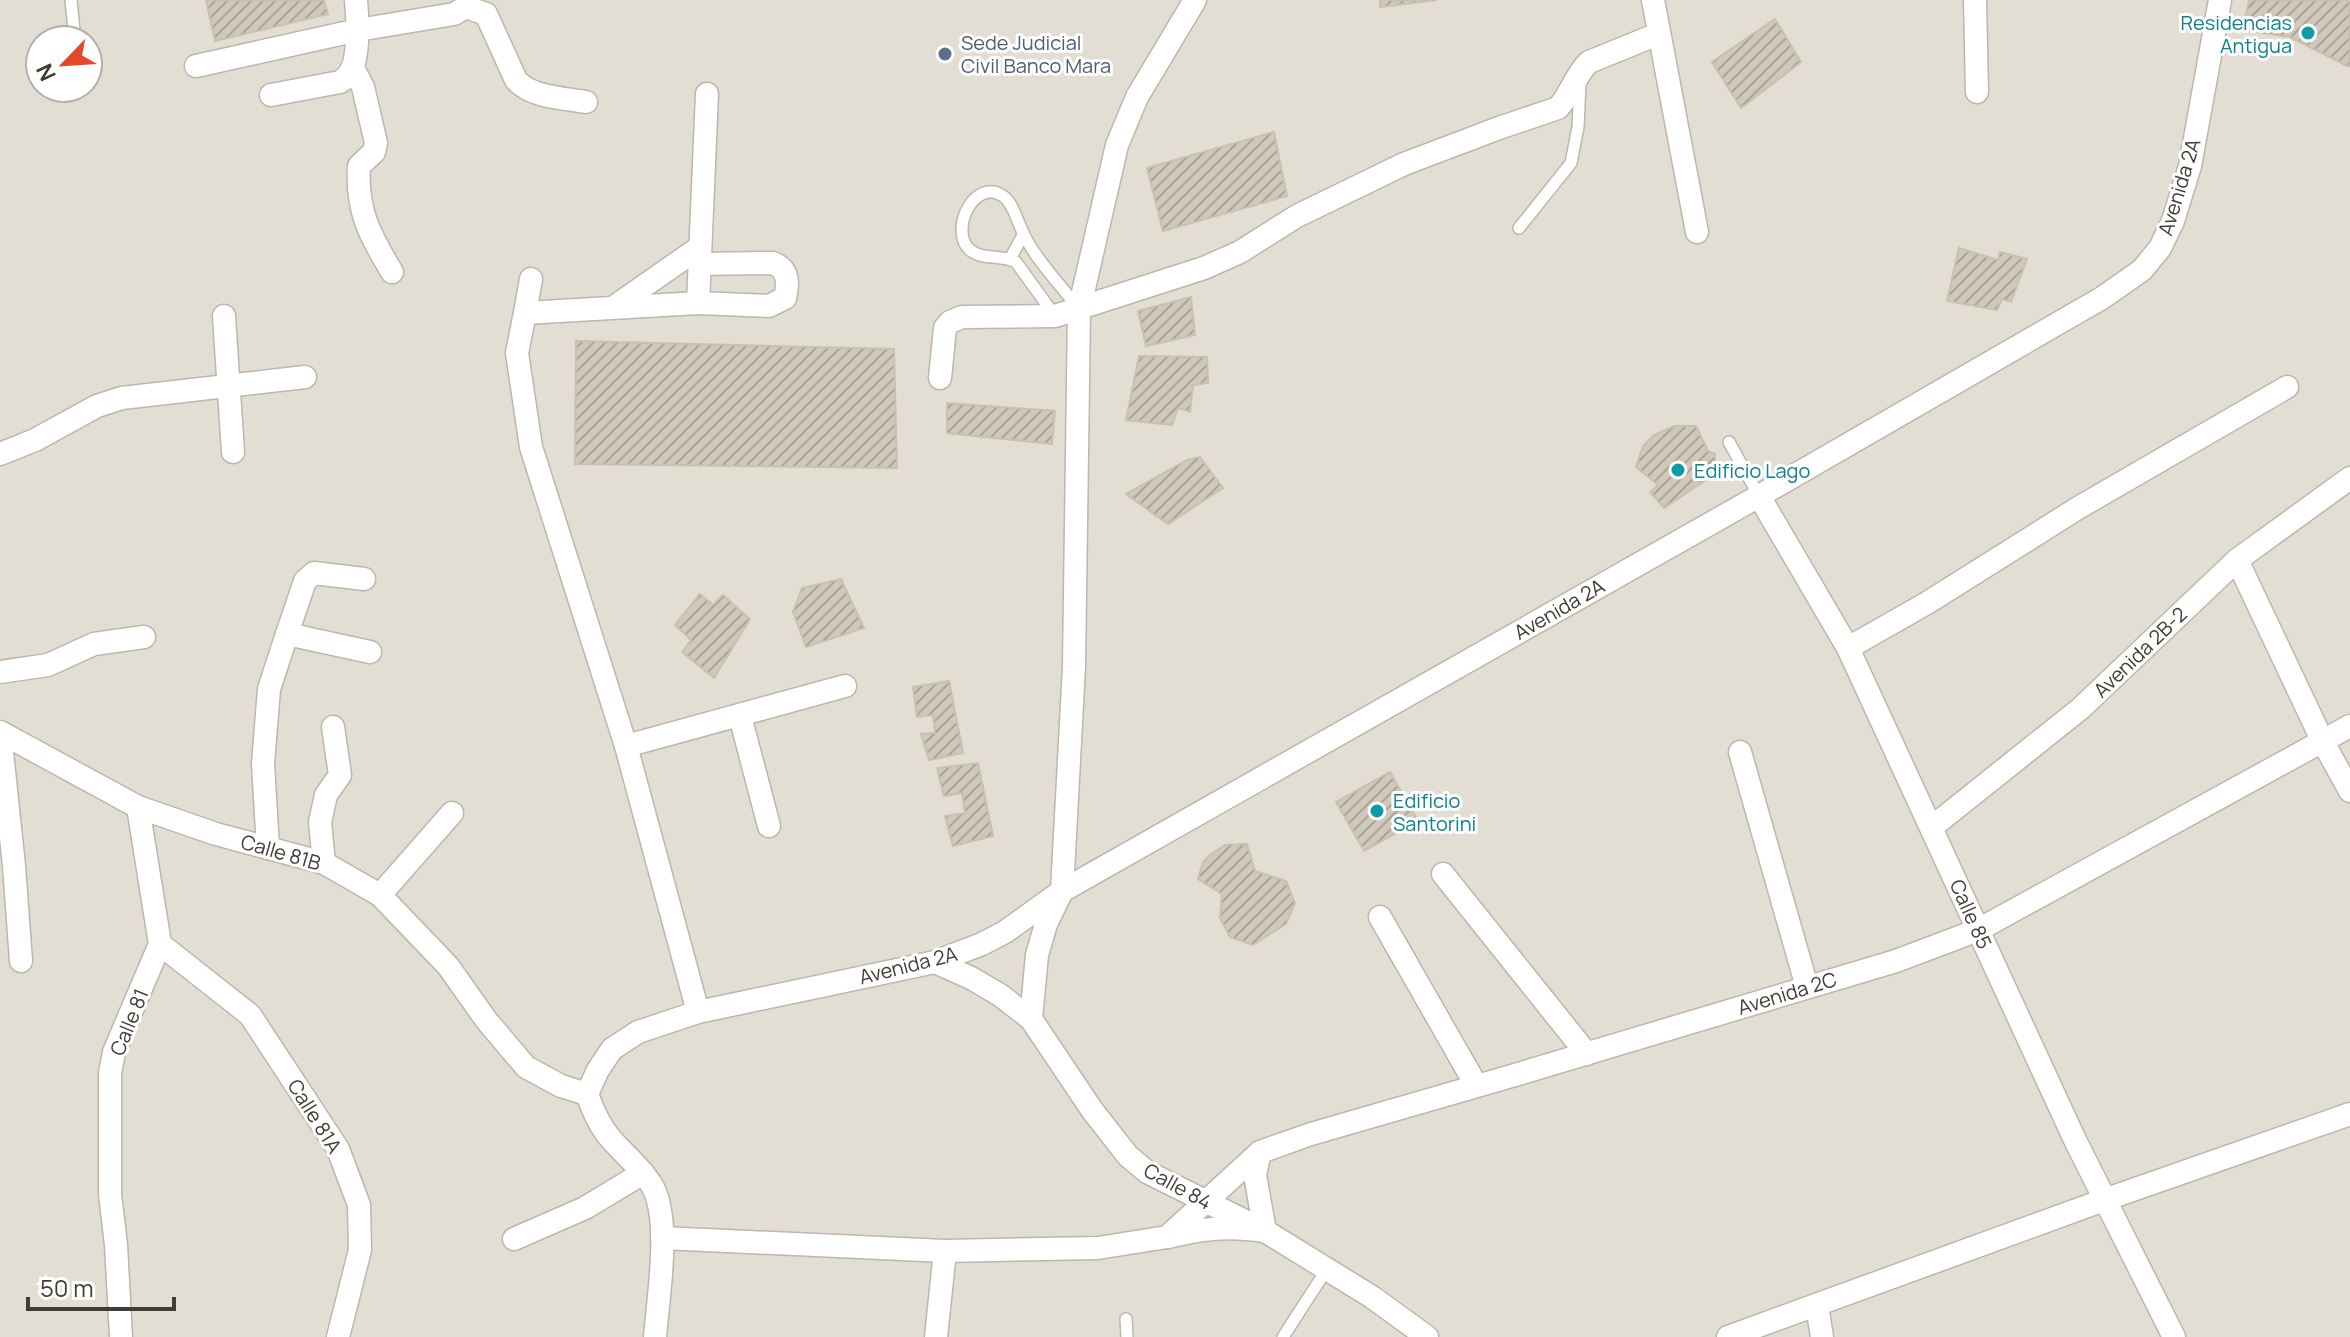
<svg xmlns="http://www.w3.org/2000/svg" width="2350" height="1337" font-family="Manrope,sans-serif">
  <defs>
    <pattern id="building-hatch" width="6" height="6" patternUnits="userSpaceOnUse" patternTransform="scale(2)"><rect width="6" height="6" fill="#d0c8bb"/><path d="M-1 1l2-2M0 6l6-6M5 7l2-2" fill="none" stroke="#aaa499"/></pattern>
  </defs>
  <rect width="100%" height="100%" fill="#f0ede4"/>
  <!-- residential -->
  <path fill="#e3ded3" fill-rule="evenodd" d="M0 0H2350V1337H0ZM40 40H88V88H40Z"/>
  <!-- building -->
  <g fill="url(#building-hatch)" stroke="#cac0af" stroke-width="2">
    <path d="M206 0H324L328 14 215 41Z"/>
    <path d="M1380 0H1437L1380 7Z"/>
    <path d="M2249 0H2350V66H2347L2290 37 2243 30Z"/>
    <path d="M1775 19 1801 62 1741 108 1712 62Z"/>
    <path d="M1274 132 1287 196 1163 231 1147 168Z"/>
    <path d="M1959 248 1998 260 2000 252 2027 259 2011 302 2002 299 1997 310 1947 301Z"/>
    <path d="M1191 297 1195 335 1146 346 1138 311Z"/>
    <path d="M576 341 894 349 897 468 575 464Z"/>
    <path d="M1139 356 1207 357 1208 383 1193 385 1190 412 1178 408 1172 425 1126 420Z"/>
    <path d="M947 403 1055 411 1052 444 947 433Z"/>
    <path d="M1674 426H1696L1708 451 1715 454V474L1664 508 1650 492 1658 485 1636 467 1643 446 1654 435Z"/>
    <path d="M1200 457 1223 488 1168 524 1126 494 1187 460Z"/>
    <path d="M841 579 864 628 806 647 793 612 802 588Z"/>
    <path d="M700 594 713 605 723 595 750 619 714 678 682 652 691 640 675 625Z"/>
    <path d="M949 681 963 753 929 760 921 734 935 733 933 715 917 717 913 687Z"/>
    <path d="M978 763 993 836 953 846 945 816 965 813 962 793 944 796 937 768Z"/>
    <path d="M1390 772 1418 821 1364 851 1336 802Z"/>
    <path d="M1247 844 1255 871 1286 881 1295 903 1286 924 1253 945 1230 937 1220 918 1222 894 1198 879 1203 862 1210 855 1225 845Z"/>
  </g>
  <g fill="none" stroke-linecap="round" stroke-linejoin="round">
    <defs>
      <g id="lane">
        <path d="M71 0 75 40"/>
        <path d="M80 88V90"/>
        <path d="M1519 228 1571 163 1578 127 1580 83"/>
        <path d="M1010 259 1023 235"/>
        <path d="M1055 316 1016 262C1002 254 981 261 969 249 949 229 975 177 1003 196 1013 203 1016 218 1021 228 1032 256 1060 284 1078 308"/>
        <path d="M1729 442 1759 496"/>
        <path d="M1126 1319 1127 1337"/>
        <path d="M1283 1337 1327 1269"/>
      </g>
      <g id="street">
        <path d="M356 0 358 30 454 14 466 7 469 0"/>
        <path d="M1653 0 1697 232"/>
        <path d="M1975 0 1977 92"/>
        <path d="M466 7 486 14 516 80C532 98 564 98 586 102"/>
        <path d="M196 66 358 30C356 48 358 72 340 82L271 95"/>
        <path d="M353 68 363 87 376 143 374 152 359 166C356 210 370 236 392 272"/>
        <path d="M698 303 707 94"/>
        <path d="M614 307 700 247"/>
        <path d="M525 313 531 279"/>
        <path d="M224 316 233 452"/>
        <path d="M940 378 945 328 950 322 962 317 1055 316 1204 268 1240 252 1297 216 1404 164 1499 128 1558 108C1571 94 1575 75 1589 62L1658 34"/>
        <path d="M0 454 35 440 97 406 122 398 305 377"/>
        <path d="M1759 496 1848 648 2075 1140 2174 1337"/>
        <path d="M2237 560 2323 742 2350 791"/>
        <path d="M287 634 305 581 314 573 364 579"/>
        <path d="M1848 648 1927 603 2078 508 2287 387"/>
        <path d="M0 672 48 665 94 644 144 637"/>
        <path d="M740 716 769 826"/>
        <path d="M0 732 138 807 216 834 324 863 380 895 448 966 487 1021 526 1067 561 1086 587 1094"/>
        <path d="M0 733 14 866 21 961"/>
        <path d="M626 746 845 686"/>
        <path d="M1740 752 1807 987"/>
        <path d="M1932 827 2080 709 2237 560 2350 478"/>
        <path d="M268 848 263 764 269 689 287 634 370 652"/>
        <path d="M324 863 320 822 326 795 340 775 333 727"/>
        <path d="M1443 874 1587 1054"/>
        <path d="M380 895 452 813"/>
        <path d="M1380 917 1476 1085"/>
        <path d="M160 944 250 1015 338 1149 359 1205 360 1250 338 1337"/>
        <path d="M935 962 971 978 1000 995 1031 1019 1092 1110 1128 1156 1147 1172 1265 1231 1372 1297 1427 1337"/>
        <path d="M698 1012 626 746 531 447 517 353 525 313 698 303 769 306 785 298C789 282 788 269 773 263L699 264"/>
        <path d="M1031 1019 1037 955 1046 924 1062 891 1074 667 1079 310 1117 145 1137 97 1195 0"/>
        <path d="M587 1094 598 1070 612 1049 638 1032 698 1012 935 962 982 944 1005 932 1062 891 1759 496 2102 298 2142 270 2160 248 2173 221 2190 166 2220 0"/>
        <path d="M587 1094C593 1110 599 1125 610 1138 623 1153 640 1167 651 1184 672 1216 658 1298 655 1337"/>
        <path d="M1168 1237C1205 1228 1227 1226 1265 1231L1255 1175 1260 1152"/>
        <path d="M662 1238 945 1251 1098 1248 1167 1237 1260 1152 1311 1134 1515 1075 1896 961 1978 930 2350 726"/>
        <path d="M514 1239 585 1208 643 1173"/>
        <path d="M1817 1306 1822 1337"/>
        <path d="M121 1337 116 1245 110 1194V1073L114 1052 160 944 138 807"/>
        <path d="M936 1337 945 1251"/>
        <path d="M1728 1337 2104 1200 2350 1114"/>
      </g>
    </defs>
    <!-- lane casing -->
    <use href="#lane" stroke="#bdb7ab" stroke-width="14"/>
    <!-- street casing -->
    <use href="#street" stroke="#bdb7ab" stroke-width="25"/>
    <!-- lane -->
    <use href="#lane" stroke="#fff" stroke-width="11"/>
    <!-- street -->
    <use href="#street" stroke="#fff" stroke-width="22"/>
  </g>
  <!-- markers -->
  <g fill="#0f9aa8" stroke="#fff" stroke-width="3">
    <circle cx="2308" cy="33" r="8"/>
    <circle cx="1678" cy="470" r="8"/>
    <circle cx="1377" cy="811" r="8"/>
  </g>
  <circle fill="#5c6f8a" stroke="#fff" stroke-width="3" cx="945" cy="54" r="8"/>
  <g text-anchor="middle" dominant-baseline="central" stroke-width="6" stroke-linejoin="round" paint-order="stroke">
    <!-- culture labels -->
    <g font-size="20" fill="#0d838f" stroke="#fff" text-anchor="start">
      <text x="2292" y="22" text-anchor="end">Residencias<tspan x="2292" dy="23">Antigua</tspan></text>
      <text x="1694" y="470">Edificio Lago</text>
      <text x="1393" y="800">Edificio<tspan x="1393" dy="23">Santorini</tspan></text>
    </g>
    <!-- service labels -->
    <g font-size="20" fill="#4e5e75" stroke="#fff" text-anchor="start">
      <text x="961" y="42">Sede Judicial<tspan x="961" dy="23">Civil Banco Mara</tspan></text>
    </g>
    <!-- street labels -->
    <g font-size="20" fill="#413d35" stroke="#fff">
      <text transform="translate(2179 187) rotate(-73)">Avenida 2A</text>
      <text transform="translate(1559 609) rotate(-30)">Avenida 2A</text>
      <text transform="translate(2140 652) rotate(-44)">Avenida 2B-2</text>
      <text transform="translate(281 852) rotate(16)">Calle 81B</text>
      <text transform="translate(1971 914) rotate(66)">Calle 85</text>
      <text transform="translate(908 965) rotate(-14)">Avenida 2A</text>
      <text transform="translate(1787 993) rotate(-17)">Avenida 2C</text>
      <text transform="translate(129 1022) rotate(-68)">Calle 81</text>
      <text transform="translate(315 1116) rotate(58)">Calle 81A</text>
      <text transform="translate(1178 1186) rotate(29)">Calle 84</text>
    </g>
  </g>
  <!-- north arrow -->
  <g transform="translate(64 64) rotate(245)"><circle r="38" fill="#ffffff" stroke="#b3b1ae" stroke-width="2"/>
  <path d="M0-6L14 30L0 20L-14 30Z" fill="#e24829"/>
  <text y="-12" font-size="22" font-weight="bold" text-anchor="middle" fill="#413d35">N</text>
  </g>
  <!-- scale -->
  <path d="M28 1297v12h146v-12" fill="none" stroke="#413d35" stroke-width="4"/>
  <text x="40" y="1297" font-size="24" fill="#413d35" stroke="#ffffff" stroke-width="6" paint-order="stroke">50 m</text>
</svg>
